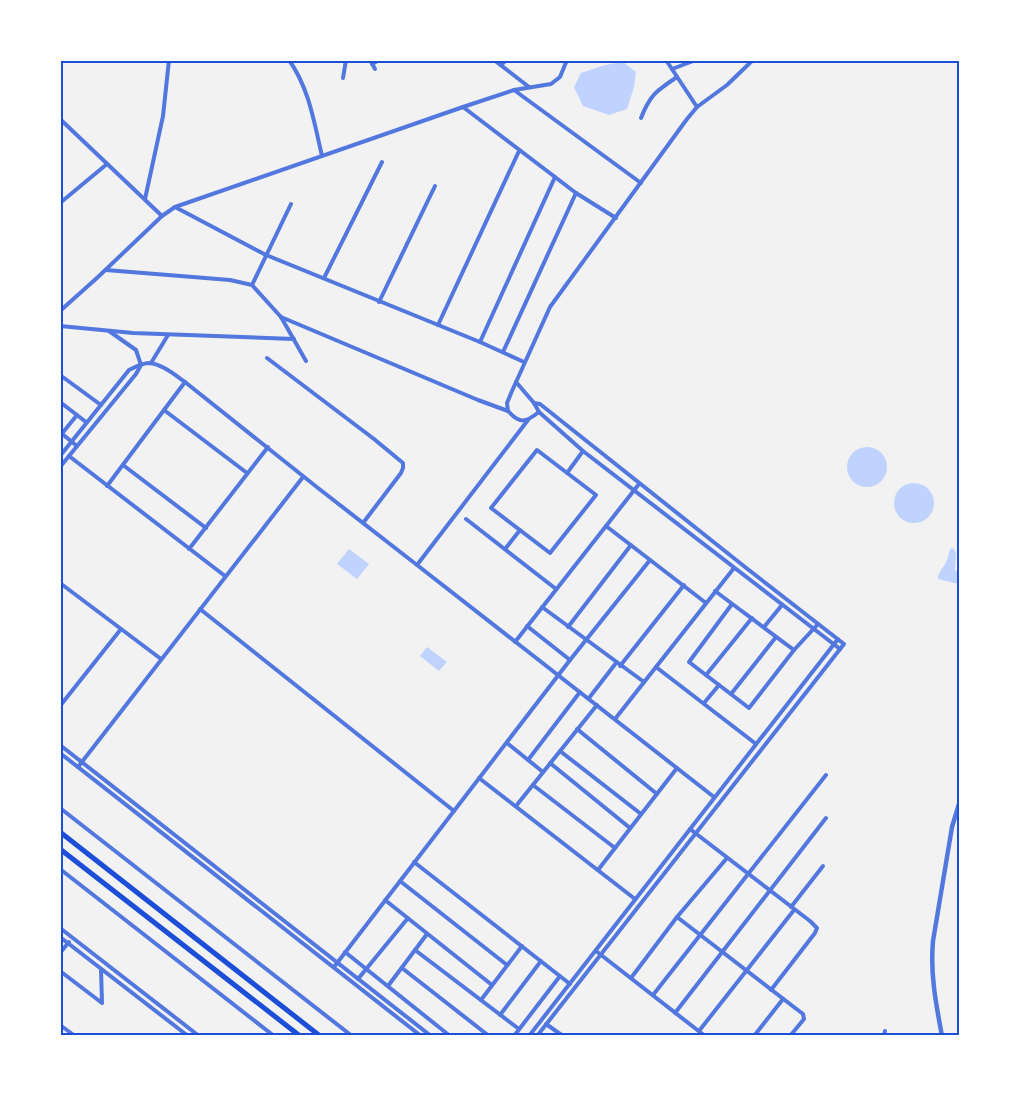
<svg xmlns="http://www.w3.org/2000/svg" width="1019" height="1096" font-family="'DM Sans',sans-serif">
  <rect width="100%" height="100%" fill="#f2f2f2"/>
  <!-- water -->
  <g fill="#bfd3fe">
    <path d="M623 62 636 72 634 87 627 109 609 115 583 106 574 87 581 73 605 65Z"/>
    <circle cx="867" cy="467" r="20"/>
    <circle cx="914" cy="503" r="20"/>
    <path d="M951 548 954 549 956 554 955 570 959 574V583H954L938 579C938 571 943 569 946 562 949 557 948 553 951 548Z"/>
    <path d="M349 549 369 564 357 579 337 564Z"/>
    <path d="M427 647 447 662 439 671 420 656Z"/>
  </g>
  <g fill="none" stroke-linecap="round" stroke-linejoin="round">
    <!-- minor -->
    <g stroke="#5277de" stroke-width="4">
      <path d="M289 60C309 88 314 122 322 156"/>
      <path d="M370 60 375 69"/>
      <path d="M494 60 529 87"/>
      <path d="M666 60 697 107"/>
      <path d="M372 64 379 60"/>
      <path d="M501 65 506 60"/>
      <path d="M672 69 696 60"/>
      <path d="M343 78 346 60"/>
      <path d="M514 90 641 183"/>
      <path d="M463 107 576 193 616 218"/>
      <path d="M641 118C650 95 656 91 677 77"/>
      <path d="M60 119 162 216"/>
      <path d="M145 199 163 116 169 60"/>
      <path d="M60 203 107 164"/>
      <path d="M175 207 266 255 480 342 524 362"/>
      <path d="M106 270 230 280 252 285 281 317 306 361"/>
      <path d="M324 278 382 162"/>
      <path d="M252 285 291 204"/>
      <path d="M379 302 435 186"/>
      <path d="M60 311 98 277 162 216 175 207 463 107 514 90 551 84 560 77 567 60"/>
      <path d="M281 317 478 400 508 411"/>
      <path d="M438 325 519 151"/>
      <path d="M60 326 133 333 294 339"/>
      <path d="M480 342 555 177"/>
      <path d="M503 352 576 193"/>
      <path d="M267 358 374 439 403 463V468L401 473 363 523"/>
      <path d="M151 363 168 335"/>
      <path d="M60 375 101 405"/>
      <path d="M516 382 534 403 539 412 583 451 840 649"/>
      <path d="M60 402 86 422"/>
      <path d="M534 403 540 404 745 567 844 644 537 1036"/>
      <path d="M164 410 247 473"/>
      <path d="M539 412C525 423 520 424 508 411L507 403 512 391 550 307 687 119 697 107 727 85 753 60"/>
      <path d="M61 433 77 446"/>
      <path d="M60 436 77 415"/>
      <path d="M537 450 596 495 550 553 491 508Z"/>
      <path d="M60 456 129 370C135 367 142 363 149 363 162 364 175 375 185 382L318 488 417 565 714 797"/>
      <path d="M69 456 225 576"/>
      <path d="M123 465 206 528"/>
      <path d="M60 467 136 374 141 365 136 350 109 331"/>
      <path d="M567 473 583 451"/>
      <path d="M107 486 185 382"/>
      <path d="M466 519 556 589"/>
      <path d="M606 526 706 603"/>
      <path d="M189 549 268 447"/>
      <path d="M505 549 520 530"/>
      <path d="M417 565 528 420"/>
      <path d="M60 583 161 659"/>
      <path d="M715 591C742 611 768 631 794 650L749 708 689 662 732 604"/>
      <path d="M542 607 644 682"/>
      <path d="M200 609 454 811"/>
      <path d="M527 626 570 660"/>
      <path d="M568 627 631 545"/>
      <path d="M764 627 782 605"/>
      <path d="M515 642 639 484"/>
      <path d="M794 650 818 624"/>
      <path d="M620 666 684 585"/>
      <path d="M656 667 756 744"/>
      <path d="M706 675 752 618"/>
      <path d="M731 694 776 637"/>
      <path d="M589 698 616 663"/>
      <path d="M704 703 719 685"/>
      <path d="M60 706 121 629"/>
      <path d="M615 719 734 568"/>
      <path d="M577 729 657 794"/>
      <path d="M507 743 543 772"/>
      <path d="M60 745 431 1036"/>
      <path d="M560 751 641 814"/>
      <path d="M60 753 421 1036"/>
      <path d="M528 760 580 692"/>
      <path d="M550 763 630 828"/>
      <path d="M78 767 303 477"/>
      <path d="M479 778 635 899"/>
      <path d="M533 785 615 848"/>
      <path d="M516 806 597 705"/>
      <path d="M60 808 352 1036"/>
      <path d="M690 829 810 921 817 928 815 933 771 990"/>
      <path d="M414 862 570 984"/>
      <path d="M60 869 274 1036"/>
      <path d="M598 870 677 768"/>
      <path d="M400 881 507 965"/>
      <path d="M385 900 492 985"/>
      <path d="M791 907 823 866"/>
      <path d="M677 917 803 1014 804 1019 790 1036"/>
      <path d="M60 928 199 1036"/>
      <path d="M60 937 188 1036"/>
      <path d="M415 950 519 1029"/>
      <path d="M596 951 705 1036"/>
      <path d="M345 952 450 1036"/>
      <path d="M60 953 69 942"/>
      <path d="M334 967 570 660 650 560"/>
      <path d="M402 968 489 1036"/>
      <path d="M60 971 102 1003 101 969"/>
      <path d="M631 978 677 917 727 858"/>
      <path d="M358 979 408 918"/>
      <path d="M388 986 427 934"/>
      <path d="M653 995 826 775"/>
      <path d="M481 1000 522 946"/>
      <path d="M675 1013 826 818"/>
      <path d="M500 1015 541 961"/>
      <path d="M546 1024 563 1036"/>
      <path d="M60 1025 75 1036"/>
      <path d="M699 1031 794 910"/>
      <path d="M514 1036 560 976"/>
      <path d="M529 1036 838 639"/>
      <path d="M754 1036 783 999"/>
      <path d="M884 1036 885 1031"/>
    </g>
    <!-- tertiary -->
    <path stroke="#5277de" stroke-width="4.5" d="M942 1036C936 1004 930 974 933 941L952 827 959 804"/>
    <!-- secondary -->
    <g stroke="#1d4ed8" stroke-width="5">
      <path d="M60 832 320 1036"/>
      <path d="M60 849 300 1036"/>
    </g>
  </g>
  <!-- border -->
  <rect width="1019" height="1096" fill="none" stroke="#ffffff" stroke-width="123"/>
  <rect x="62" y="62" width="896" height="972" fill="none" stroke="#1d4ed8" stroke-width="2"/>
</svg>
